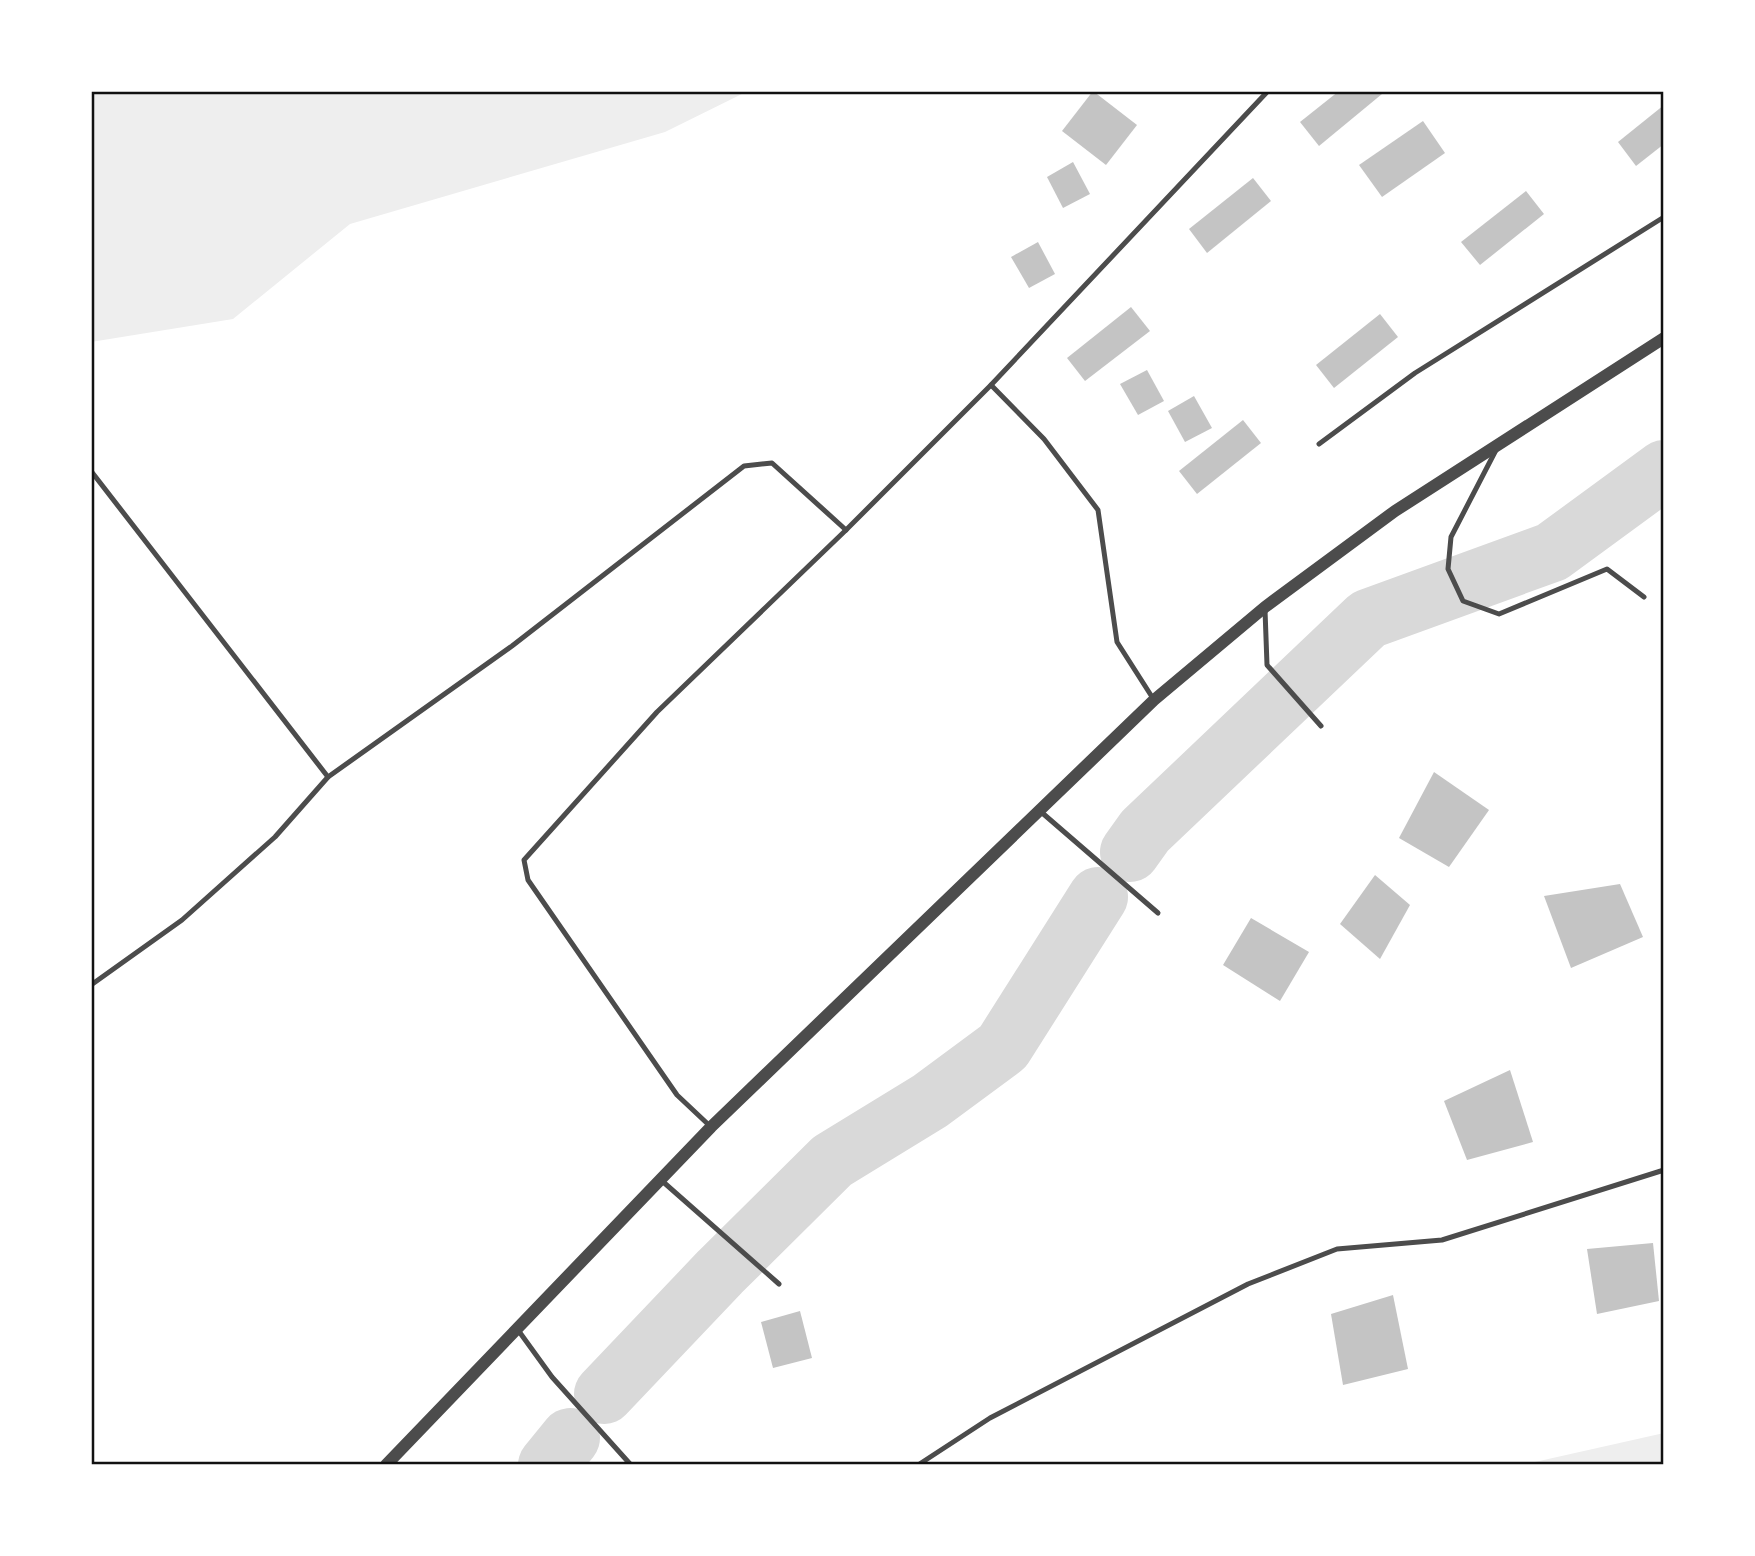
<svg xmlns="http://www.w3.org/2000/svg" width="1755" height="1556" font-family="'Source Sans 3',sans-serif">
  <rect width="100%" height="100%" fill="#fff"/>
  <!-- green -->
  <g fill="#eee">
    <path d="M91 91H748L665 132 350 224 233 319 91 342Z"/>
    <path d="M1664 1433V1465H1523L1526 1464Z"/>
  </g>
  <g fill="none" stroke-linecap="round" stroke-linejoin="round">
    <!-- river -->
    <g stroke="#d9d9d9" stroke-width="60">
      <path d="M1130 852 1145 831 1368 619 1552 552 1664 470"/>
      <path d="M604 1394 720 1272 832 1161 930 1101 1003 1047 1098 897"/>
      <path d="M548 1465 570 1438"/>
    </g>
  </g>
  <!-- building -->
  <g fill="#c4c4c4">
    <path d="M1093 91 1137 125 1106 165 1062 131Z"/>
    <path d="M1339 91H1379L1382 94 1319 146 1300 122Z"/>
    <path d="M1664 105V144L1636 166 1618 142Z"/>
    <path d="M1423 121 1445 153 1382 197 1359 165Z"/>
    <path d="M1073 162 1090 194 1063 208 1047 177Z"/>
    <path d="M1253 178 1271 201 1207 253 1189 229Z"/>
    <path d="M1526 191 1544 214 1480 265 1461 242Z"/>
    <path d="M1038 242 1055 274 1029 288 1011 257Z"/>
    <path d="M1131 307 1150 331 1085 381 1067 358Z"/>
    <path d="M1380 314 1398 337 1334 388 1316 365Z"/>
    <path d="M1147 370 1164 401 1138 415 1120 384Z"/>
    <path d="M1194 396 1212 428 1185 442 1168 411Z"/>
    <path d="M1243 420 1261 443 1197 494 1179 471Z"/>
    <path d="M1434 772 1489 810 1449 867 1399 838Z"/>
    <path d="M1375 875 1410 905 1380 959 1340 924Z"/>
    <path d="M1620 884 1643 937 1571 968 1544 896Z"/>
    <path d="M1251 918 1309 952 1280 1001 1223 965Z"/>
    <path d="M1510 1070 1533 1142 1467 1160 1444 1101Z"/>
    <path d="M1653 1243 1659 1301 1597 1314 1587 1249Z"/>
    <path d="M1393 1295 1408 1369 1343 1385 1331 1314Z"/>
    <path d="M800 1311 812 1358 773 1368 761 1322Z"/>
  </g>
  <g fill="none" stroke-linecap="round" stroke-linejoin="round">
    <!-- service -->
    <g stroke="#4c4c4c" stroke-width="5">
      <path d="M991 385 1044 439 1098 510 1117 642 1154 700"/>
      <path d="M1319 444 1415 373 1664 217"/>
      <path d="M1496 450 1451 537 1448 569 1463 601 1499 614 1607 569 1644 597"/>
      <path d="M91 471 328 777"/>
      <path d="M1265 610 1267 665 1321 726"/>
      <path d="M1040 811 1158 913"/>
      <path d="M91 985 182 920 275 837 328 777 512 646 744 466 772 463 846 530"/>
      <path d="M711 1127 677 1095 528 880 524 860 657 712 846 530 991 385 1268 91"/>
      <path d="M661 1180 779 1284"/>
      <path d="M518 1330 552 1377 631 1465"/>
      <path d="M918 1465 990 1418 1248 1284 1337 1249 1442 1240 1664 1170"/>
    </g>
    <!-- tertiary -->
    <path stroke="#4c4c4c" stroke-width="12" d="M386 1465 711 1127 1154 700 1265 607 1395 511 1664 338"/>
  </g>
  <!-- border -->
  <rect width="1755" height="1556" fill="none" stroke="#ffffff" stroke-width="186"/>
  <rect x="93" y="93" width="1569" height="1370" fill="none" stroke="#111" stroke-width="2.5"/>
</svg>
